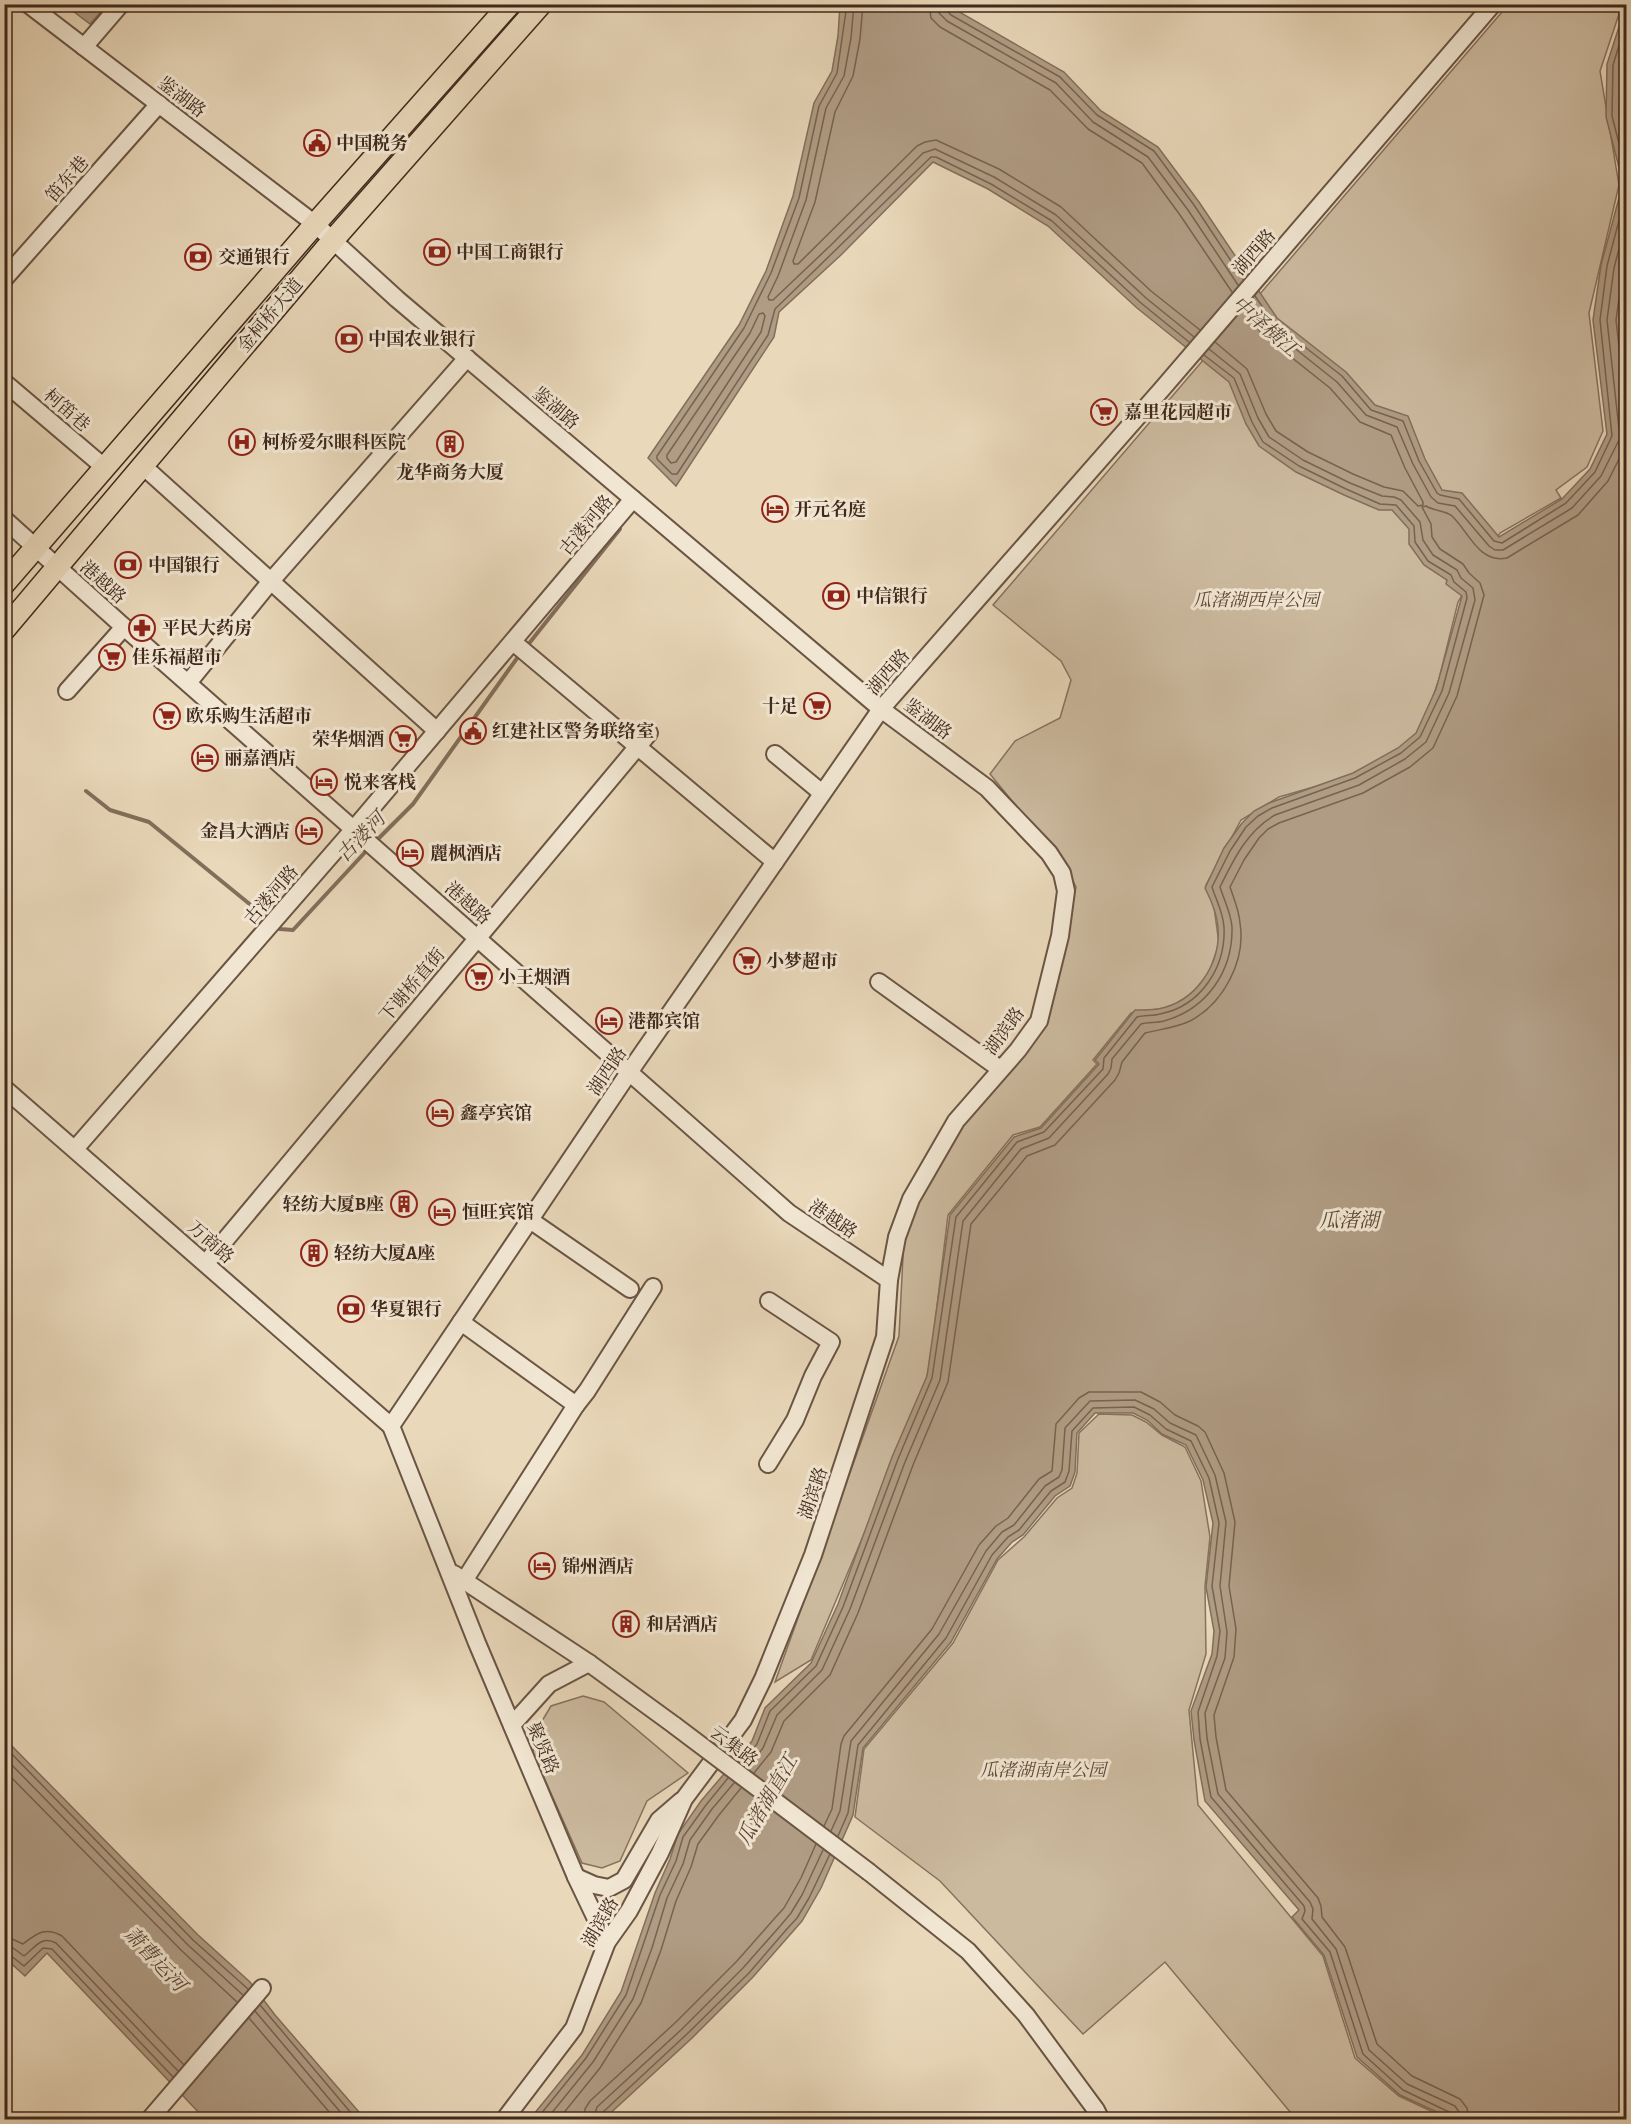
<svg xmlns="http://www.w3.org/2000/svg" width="1631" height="2124" font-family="Alegreya,'Noto Serif SC',serif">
  <rect width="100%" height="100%" fill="#e9d8ba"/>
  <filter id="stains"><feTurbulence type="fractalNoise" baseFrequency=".00333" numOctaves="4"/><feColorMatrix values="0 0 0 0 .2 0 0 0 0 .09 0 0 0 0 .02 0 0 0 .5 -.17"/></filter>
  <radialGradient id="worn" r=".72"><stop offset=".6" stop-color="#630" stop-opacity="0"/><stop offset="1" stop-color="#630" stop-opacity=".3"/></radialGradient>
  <!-- green -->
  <g fill="#ccba9f" stroke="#86725e" stroke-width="1.5">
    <path d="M1508 5H1622L1600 71 1619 185 1589 313 1603 431 1587 467 1556 490 1561 498 1500 533 1458 602 1439 679 1418 740 1355 775 1279 797 1241 820 1206 885 1214 907 1219 944 1205 984 1172 1007 1131 1013 1093 1060 1097 1064 1040 1127 1013 1135 948 1215 930 1364 922 1396 811 1660 775 1682 899 1336 904 1236 922 1186 961 1125 1045 1024 1076 887 1066 867 990 774 1015 741 1060 718 1071 680 1061 661 993 605Z"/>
    <path d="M1099 1414 1132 1415 1146 1422 1162 1435 1185 1447 1201 1481 1210 1537 1205 1586 1206 1654 1189 1710 1198 1805 1323 1956 1355 2058 1399 2096 1448 2119H1296L1165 1962 1083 2034 940 1881 855 1817 864 1749 953 1643 998 1560 1024 1537 1057 1498 1072 1488 1077 1473 1079 1433Z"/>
    <path d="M583 1696 604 1702 688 1773 647 1801 620 1861 602 1868 582 1863 533 1753 536 1731 551 1706Z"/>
  </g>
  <!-- water -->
  <g fill="#b09c84" stroke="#836e5a" stroke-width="1.5">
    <path d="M65 5H107L90 24Z"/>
    <path d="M840 5H949L954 9 1064 72 1101 111 1158 147 1199 202 1277 318 1346 372 1375 405 1408 416 1425 459 1442 490 1462 493 1499 537 1562 499 1590 469 1607 434 1593 320 1601 265 1623 183 1606 117 1607 64 1626 5V2119H1452L1400 2095 1357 2057 1324 1955 1292 1917 1299 1910 1205 1801 1194 1740 1191 1711 1212 1654 1214 1631 1206 1587 1213 1523 1203 1480 1186 1445 1162 1434 1147 1420 1133 1413H1095L1077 1433 1075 1472 1070 1486 1055 1496 1023 1535 1012 1542 997 1559 951 1642 863 1748 853 1815 821 1888 802 1921 753 1977 691 2039 604 2119 529 2120 582 2055 621 1992 655 1893 670 1859 678 1834 701 1801 752 1741 765 1708 811 1663 838 1604 892 1457 927 1376 950 1215 1014 1137 1041 1128 1099 1064 1095 1060 1135 1010C1142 1010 1150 1010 1158 1009 1196 1002 1221 964 1218 927 1217 913 1211 900 1205 888L1224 848 1242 823 1254 811 1269 803 1353 773 1398 748 1416 733 1436 689 1462 596 1446 584 1447 580 1424 565 1409 544V529L1392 510H1379L1344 495 1296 472 1259 446 1246 424 1229 382 1137 308 1048 226 988 189 933 162 841 255 779 312 774 337 676 486 648 458 739 325 766 271 793 196 814 103 832 71 838 36Z"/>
    <path d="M4 1738 198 1935 250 1982 275 2015 365 2119H205L47 1953 25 1976 5 1958Z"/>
  </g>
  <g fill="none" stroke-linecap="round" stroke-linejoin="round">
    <!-- shore -->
    <g stroke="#786250" stroke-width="1.5">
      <path d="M847 4 837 73 819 106 799 198 771 273 744 328 657 456V459L672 474H677L768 335 775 309 931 157H936L991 184 1052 221 1141 303 1189 342"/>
      <path d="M854 4 851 38 844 76 826 108 806 200 778 276 768 297 769 300H773L831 245 923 153 935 149 994 177 1056 215 1146 298 1194 337"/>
      <path d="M863 4 860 39 853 76 835 112 815 202 793 261 794 264H798L917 146 925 142 936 140 999 169 1061 207 1151 291 1200 330"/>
      <path d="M929 4 931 18 940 27 1050 90 1088 129 1142 163 1180 215 1232 292"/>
      <path d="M938 4 939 13 947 21 1056 83 1093 122 1148 157 1188 210 1238 285"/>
      <path d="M945 4 946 10 951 15 1060 77 1097 115 1154 151 1194 205 1243 279"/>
      <path d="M1626 23 1613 65 1612 116 1626 171"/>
      <path d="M1626 48 1621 66 1619 115 1626 143"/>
      <path d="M1626 256 1623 269 1616 320 1626 408"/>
      <path d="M1255 296 1273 322 1342 376 1371 410 1403 421 1419 461 1437 493 1440 495 1459 499 1494 541 1502 543 1566 503 1595 472 1612 436 1600 320 1607 266 1626 194"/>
      <path d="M1250 302 1268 327 1337 382 1366 415 1397 427 1413 464 1431 497 1438 503 1455 506 1489 546 1495 550H1503L1572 508 1601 476 1620 438 1607 320 1614 268 1626 222"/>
      <path d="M763 313 765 316 761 332 676 462 671 463 667 458V455L750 333 759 314Z"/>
      <path d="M1215 342 1247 369 1266 414 1276 431 1308 452 1353 474 1384 487 1403 491 1418 506 1423 505V502L1405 468 1391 435 1360 422 1330 388 1261 333 1244 309"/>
      <path d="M4 1746 193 1940 248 1989"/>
      <path d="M4 1757 188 1945 243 1995"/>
      <path d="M741 1763 757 1744 770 1711 816 1666 843 1607 898 1459 932 1378 956 1217 1017 1142 1044 1132 1103 1069 1104 1058 1137 1017C1144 1015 1153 1016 1160 1014 1201 1006 1226 967 1224 927 1223 912 1216 900 1212 887L1230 851 1246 827 1258 816 1272 808 1355 778 1401 753 1420 737 1442 691 1467 598 1466 592 1454 582 1451 575 1428 561 1415 542 1414 526 1396 505 1380 504 1346 489 1299 466 1263 442 1252 422 1234 378 1204 355"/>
      <path d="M747 1768 763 1748 777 1715 822 1670 850 1609 905 1462 940 1380 963 1221 1021 1149 1049 1138 1108 1074 1111 1068 1112 1059 1141 1024C1148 1022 1156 1023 1164 1021 1207 1009 1233 971 1232 927 1231 913 1224 900 1220 887 1234 859 1247 831 1275 815L1359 785 1405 759 1426 742 1449 693 1475 600 1473 588 1461 578 1457 570 1433 555 1423 540 1420 522 1401 500 1394 497 1382 496 1350 483 1303 460 1269 437 1258 418 1240 374 1209 349"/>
      <path d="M4 1770 182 1951 237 2002"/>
      <path d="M754 1773 771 1752 784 1721 830 1675 858 1613 913 1465 948 1382 971 1224 1027 1156 1055 1145 1115 1080 1119 1073 1122 1062 1145 1033C1161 1029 1175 1028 1190 1021 1224 1003 1246 960 1240 923 1239 910 1234 899 1230 887L1244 860 1259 838 1268 829 1279 823 1363 793 1410 767 1433 748 1457 696 1484 595 1480 583 1469 573 1463 564 1440 549 1432 537 1431 524 1422 507 1426 506C1434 511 1446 511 1452 516 1469 532 1479 564 1507 558L1578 515 1608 481 1626 445"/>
      <path d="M824 1826 832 1809 841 1744 844 1736 932 1629 979 1545 996 1526 1008 1518 1039 1479 1052 1471 1056 1424 1079 1398 1089 1392H1141L1160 1402 1175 1415 1198 1426 1205 1432 1224 1473 1235 1522 1229 1586 1236 1629 1234 1657 1214 1715 1216 1737 1226 1790 1318 1898 1321 1906 1322 1917 1345 1947 1377 2044 1412 2076 1460 2099 1467 2108 1469 2120"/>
      <path d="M831 1831 840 1811 851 1741 939 1634 986 1551 1002 1532 1014 1525 1045 1486 1059 1477 1062 1470 1065 1428 1090 1401 1135 1400 1154 1409 1170 1423 1196 1435 1215 1475 1226 1522 1220 1586 1227 1632 1225 1658 1205 1713 1207 1738 1218 1794 1310 1902 1313 1909 1312 1919 1336 1949 1369 2050 1407 2084 1455 2106 1459 2112 1460 2120"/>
      <path d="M838 1836 848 1813 858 1745 946 1638 992 1555 1008 1537 1019 1530 1051 1491 1065 1482 1069 1471 1072 1431 1093 1408 1134 1407 1150 1415 1166 1429 1191 1441 1209 1478 1219 1523 1212 1586 1220 1631 1217 1656 1198 1712 1200 1739 1211 1797 1304 1906 1305 1911 1302 1919 1330 1952 1363 2054 1403 2090 1449 2112 1453 2120"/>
      <path d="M4 1938 12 1939 23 1944C36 1934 45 1926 62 1936L184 2065"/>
      <path d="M4 1947 13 1948 24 1956C35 1948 41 1935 56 1943L178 2071"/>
      <path d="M4 1954 10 1955 24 1966 43 1948 52 1949 173 2077"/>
      <path d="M260 2005 357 2120"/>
      <path d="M255 2011 347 2120"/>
      <path d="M249 2018 336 2120"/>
      <path d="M536 2120 586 2058 626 1995 660 1895 676 1861 683 1837 706 1805 728 1778"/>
      <path d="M546 2120 593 2062 633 1999 652 1948 667 1898 683 1864 690 1840 712 1809 734 1783"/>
      <path d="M558 2120 600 2068 641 2003 661 1950 676 1901 691 1867 698 1844 719 1815 741 1788"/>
      <path d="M584 2120 585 2109 590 2101 676 2022 737 1961 774 1919 784 1908 801 1878 816 1844"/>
      <path d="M593 2120 597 2107 682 2029 743 1968 781 1925 791 1913 802 1895 823 1850"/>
      <path d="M600 2120 602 2113 687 2034 749 1973 786 1930 797 1918 809 1898 830 1854"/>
    </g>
    <!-- stream -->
    <g stroke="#836e5a" stroke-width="4">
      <path d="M527 646 620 529"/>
      <path d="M86 791 110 810 149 822 268 919"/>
      <path d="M375 842 413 804 520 654"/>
      <path d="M276 925 280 929 293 930 369 848"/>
    </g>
    <defs>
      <g id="minor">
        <path d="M28 4 315 224 397 299 881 709 987 788 1049 853 1062 873 1066 891 1060 936 1039 1021 1018 1050 956 1121 911 1199 897 1237 889 1280 885 1337 813 1555 763 1679 743 1720 684 1799 660 1853 629 1911 607 1942 574 2028 504 2120"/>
        <path d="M84 47 121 4"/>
        <path d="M4 279 159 104"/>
        <path d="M4 382 104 467"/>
        <path d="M143 466 437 731"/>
        <path d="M4 519 124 627 789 1213 889 1280"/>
        <path d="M513 642 775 862"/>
        <path d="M188 683 271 581 467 358"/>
        <path d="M67 691 124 627"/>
        <path d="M775 754 822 793"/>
        <path d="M879 982 1000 1069"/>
        <path d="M4 1088 391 1426 477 1643 576 1877 607 1942"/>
        <path d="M75 1149 353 830 633 499"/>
        <path d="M530 1220 630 1289"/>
        <path d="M206 1263 649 733"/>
        <path d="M461 1322 576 1405 464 1581"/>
        <path d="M576 1405 587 1391 653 1287"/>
        <path d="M391 1426 630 1071 881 709 1162 389 1493 4"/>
        <path d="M768 1464 795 1420 813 1376 831 1342 769 1301"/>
        <path d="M454 1574 589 1663 674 1725"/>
        <path d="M512 1725 549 1684 589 1663"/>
        <path d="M869 1872 968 1951 1026 2015 1096 2110 1101 2120"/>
        <path d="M576 1877 594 1885 609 1888 624 1880 659 1820 681 1801"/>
        <path d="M149 2120 262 1988"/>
      </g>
      <g id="major">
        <path d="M4 584 315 224 510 4"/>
        <path d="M4 630 334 239 541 4"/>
      </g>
    </defs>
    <!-- minor casing -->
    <use href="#minor" stroke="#6a5544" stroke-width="20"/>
    <!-- major casing -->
    <use href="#major" stroke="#40291c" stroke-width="24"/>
    <!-- minor -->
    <use href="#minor" stroke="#f1e6d2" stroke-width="16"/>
    <!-- major -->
    <use href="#major" stroke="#e9d8ba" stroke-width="21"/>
    <defs>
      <path id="minor-bridge" d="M674 1725 869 1872"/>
    </defs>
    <!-- minor-bridge casing -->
    <use href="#minor-bridge" stroke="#6a5544" stroke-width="20" stroke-linecap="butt"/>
    <!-- minor-bridge -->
    <use href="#minor-bridge" stroke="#f1e6d2" stroke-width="16"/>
  </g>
  <!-- icons -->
  <defs>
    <symbol id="civic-ring" viewBox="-11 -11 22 22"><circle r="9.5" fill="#f1e6d2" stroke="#8f2418" stroke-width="1.5"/><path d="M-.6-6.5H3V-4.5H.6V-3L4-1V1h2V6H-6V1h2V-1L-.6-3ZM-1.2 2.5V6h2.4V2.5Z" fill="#8f2418"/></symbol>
    <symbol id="bank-ring" viewBox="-11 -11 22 22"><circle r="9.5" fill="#f1e6d2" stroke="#8f2418" stroke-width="1.5"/><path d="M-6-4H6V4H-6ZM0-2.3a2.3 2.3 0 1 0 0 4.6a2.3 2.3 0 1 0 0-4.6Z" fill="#8f2418"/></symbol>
    <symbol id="supermarket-ring" viewBox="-11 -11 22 22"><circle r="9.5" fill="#f1e6d2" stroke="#8f2418" stroke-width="1.5"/><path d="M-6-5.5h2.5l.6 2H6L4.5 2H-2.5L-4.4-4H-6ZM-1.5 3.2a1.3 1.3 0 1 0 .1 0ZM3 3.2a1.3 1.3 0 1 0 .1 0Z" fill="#8f2418"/></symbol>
    <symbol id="hospital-ring" viewBox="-11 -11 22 22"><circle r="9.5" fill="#f1e6d2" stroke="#8f2418" stroke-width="1.5"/><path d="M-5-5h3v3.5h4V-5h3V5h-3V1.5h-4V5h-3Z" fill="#8f2418"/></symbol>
    <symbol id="building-ring" viewBox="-11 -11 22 22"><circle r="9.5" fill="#f1e6d2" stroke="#8f2418" stroke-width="1.5"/><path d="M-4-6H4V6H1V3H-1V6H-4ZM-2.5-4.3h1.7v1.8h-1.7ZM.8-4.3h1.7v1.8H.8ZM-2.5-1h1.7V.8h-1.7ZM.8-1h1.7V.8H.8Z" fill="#8f2418"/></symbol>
    <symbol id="hotel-ring" viewBox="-11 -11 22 22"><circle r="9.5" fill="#f1e6d2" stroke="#8f2418" stroke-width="1.5"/><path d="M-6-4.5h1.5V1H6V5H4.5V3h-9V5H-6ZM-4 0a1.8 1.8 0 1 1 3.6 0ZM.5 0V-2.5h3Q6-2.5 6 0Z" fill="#8f2418"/></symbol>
    <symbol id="pharmacy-ring" viewBox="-11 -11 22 22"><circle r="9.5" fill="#f1e6d2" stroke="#8f2418" stroke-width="1.5"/><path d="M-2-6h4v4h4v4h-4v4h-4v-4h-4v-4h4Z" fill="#8f2418"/></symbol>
  </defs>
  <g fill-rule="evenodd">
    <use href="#civic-ring" x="302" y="128" width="30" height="30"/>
    <use href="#bank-ring" x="422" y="237" width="30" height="30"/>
    <use href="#bank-ring" x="183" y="242" width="30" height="30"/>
    <use href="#bank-ring" x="334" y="324" width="30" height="30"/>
    <use href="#supermarket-ring" x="1089" y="397" width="30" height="30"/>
    <use href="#hospital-ring" x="227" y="427" width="30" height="30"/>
    <use href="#building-ring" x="435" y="429" width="30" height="30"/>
    <use href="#hotel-ring" x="760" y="494" width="30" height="30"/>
    <use href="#bank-ring" x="113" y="550" width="30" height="30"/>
    <use href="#bank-ring" x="821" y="581" width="30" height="30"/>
    <use href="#pharmacy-ring" x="127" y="613" width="30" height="30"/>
    <use href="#supermarket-ring" x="97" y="642" width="30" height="30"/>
    <use href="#supermarket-ring" x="802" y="691" width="30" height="30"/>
    <use href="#supermarket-ring" x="152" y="701" width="30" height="30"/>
    <use href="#civic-ring" x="458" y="716" width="30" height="30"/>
    <use href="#supermarket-ring" x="388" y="724" width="30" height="30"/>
    <use href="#hotel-ring" x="190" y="743" width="30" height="30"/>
    <use href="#hotel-ring" x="309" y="767" width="30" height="30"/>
    <use href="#hotel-ring" x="294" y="816" width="30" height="30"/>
    <use href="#hotel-ring" x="395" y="838" width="30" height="30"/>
    <use href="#supermarket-ring" x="732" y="946" width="30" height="30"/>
    <use href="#supermarket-ring" x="464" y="962" width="30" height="30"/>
    <use href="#hotel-ring" x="594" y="1006" width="30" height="30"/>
    <use href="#hotel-ring" x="425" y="1098" width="30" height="30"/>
    <use href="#building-ring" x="389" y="1189" width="30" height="30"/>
    <use href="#hotel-ring" x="427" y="1197" width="30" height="30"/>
    <use href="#building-ring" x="299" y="1238" width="30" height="30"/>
    <use href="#bank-ring" x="336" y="1294" width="30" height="30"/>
    <use href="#hotel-ring" x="527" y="1551" width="30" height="30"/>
    <use href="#building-ring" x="611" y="1609" width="30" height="30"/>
  </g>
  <g text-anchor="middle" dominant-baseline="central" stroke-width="6" stroke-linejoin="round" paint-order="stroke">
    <!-- street labels -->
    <g font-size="18" fill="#40291c" stroke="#f1e6d2">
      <text transform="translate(182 97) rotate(37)">鉴湖路</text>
      <text transform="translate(67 179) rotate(-49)">笛东巷</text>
      <text transform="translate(1254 252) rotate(-49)">湖西路</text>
      <text transform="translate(270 315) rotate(-50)">金柯桥大道</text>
      <text transform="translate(556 408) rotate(40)">鉴湖路</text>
      <text transform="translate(67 410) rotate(41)">柯笛巷</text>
      <text transform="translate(586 525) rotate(-50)">古溇河路</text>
      <text transform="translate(103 582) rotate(42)">港越路</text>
      <text transform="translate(888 672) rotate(-49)">湖西路</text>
      <text transform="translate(928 719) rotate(37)">鉴湖路</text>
      <text transform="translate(271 895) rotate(-49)">古溇河路</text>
      <text transform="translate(468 903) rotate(41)">港越路</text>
      <text transform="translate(412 985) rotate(-50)">下谢桥直街</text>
      <text transform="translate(1004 1031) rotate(-54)">湖滨路</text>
      <text transform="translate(607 1071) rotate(-56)">湖西路</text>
      <text transform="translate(833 1219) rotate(34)">港越路</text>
      <text transform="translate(211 1242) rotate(41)">万商路</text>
      <text transform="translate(813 1493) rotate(-71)">湖滨路</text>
      <text transform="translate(734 1746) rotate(37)">云集路</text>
      <text transform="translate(543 1748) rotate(67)">聚贤路</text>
      <text transform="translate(600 1922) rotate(-60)">湖滨路</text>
    </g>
    <!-- poi labels -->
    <g font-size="18" font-weight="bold" fill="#40291c" stroke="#f1e6d2" text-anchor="start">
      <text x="336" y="143">中国税务</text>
      <text x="456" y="252">中国工商银行</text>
      <text x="218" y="257">交通银行</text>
      <text x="368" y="339">中国农业银行</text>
      <text x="1124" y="412">嘉里花园超市</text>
      <text x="262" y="442">柯桥爱尔眼科医院</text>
      <text x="450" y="472" text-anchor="middle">龙华商务大厦</text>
      <text x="794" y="509">开元名庭</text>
      <text x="148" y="565">中国银行</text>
      <text x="856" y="596">中信银行</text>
      <text x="162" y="628">平民大药房</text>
      <text x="132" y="657">佳乐福超市</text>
      <text x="798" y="706" text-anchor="end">十足</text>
      <text x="186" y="716">欧乐购生活超市</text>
      <text x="492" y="731">红建社区警务联络室</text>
      <text x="384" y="739" text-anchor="end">荣华烟酒</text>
      <text x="224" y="758">丽嘉酒店</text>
      <text x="344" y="782">悦来客栈</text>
      <text x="290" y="831" text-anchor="end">金昌大酒店</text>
      <text x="430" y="853">麗枫酒店</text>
      <text x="766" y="961">小梦超市</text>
      <text x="498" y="977">小王烟酒</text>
      <text x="628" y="1021">港都宾馆</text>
      <text x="460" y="1113">鑫亭宾馆</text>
      <text x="384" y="1204" text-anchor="end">轻纺大厦B座</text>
      <text x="462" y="1212">恒旺宾馆</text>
      <text x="334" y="1253">轻纺大厦A座</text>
      <text x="370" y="1309">华夏银行</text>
      <text x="562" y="1566">锦州酒店</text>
      <text x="646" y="1624">和居酒店</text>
    </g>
    <!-- park labels -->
    <g font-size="18" font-style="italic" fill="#5c4636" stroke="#f1e6d2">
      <text x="1256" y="600">瓜渚湖西岸公园</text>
      <text x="1043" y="1770">瓜渚湖南岸公园</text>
    </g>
    <!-- water labels -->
    <g font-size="20" font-style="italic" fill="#5c4636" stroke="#f1e6d2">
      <text transform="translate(1265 326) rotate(41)">中泽横江</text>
      <text transform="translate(361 837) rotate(-46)">古溇河</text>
      <text x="1349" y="1220">瓜渚湖</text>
      <text transform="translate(767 1800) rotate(-60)">瓜渚湖直江</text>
      <text transform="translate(155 1959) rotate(47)">萧曹运河</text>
    </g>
  </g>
  <!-- margin -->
  <rect width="1631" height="2124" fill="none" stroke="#e9d8ba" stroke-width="24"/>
  <rect x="6" y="6" width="1619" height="2112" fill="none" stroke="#40291c" stroke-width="3"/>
  <rect x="12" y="12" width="1607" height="2100" fill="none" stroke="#40291c" stroke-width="1.5"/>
  <rect width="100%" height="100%" filter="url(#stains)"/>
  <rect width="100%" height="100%" fill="url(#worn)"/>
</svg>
